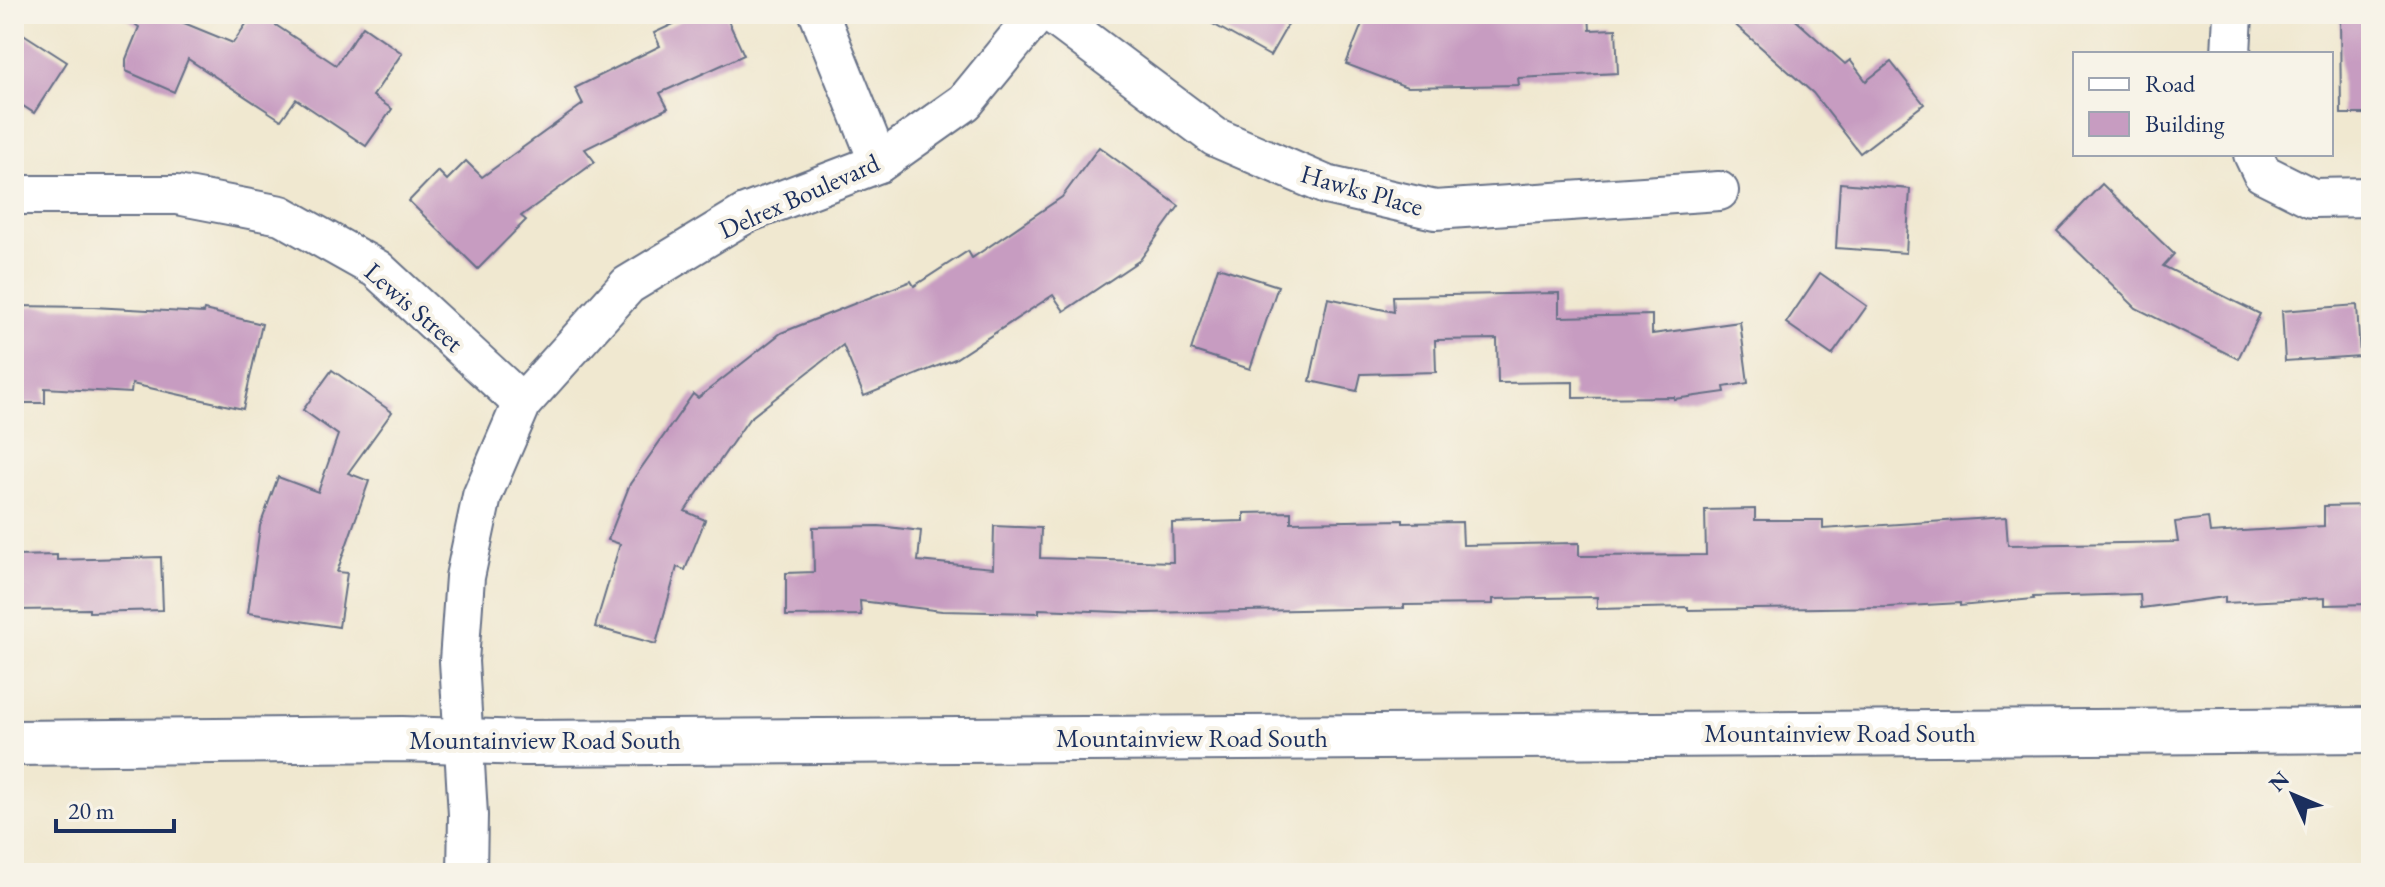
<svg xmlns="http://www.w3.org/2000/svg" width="2385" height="887" font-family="'EB Garamond',serif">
  <rect width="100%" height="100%" fill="#f7f3e8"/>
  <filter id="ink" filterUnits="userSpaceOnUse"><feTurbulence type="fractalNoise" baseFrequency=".0125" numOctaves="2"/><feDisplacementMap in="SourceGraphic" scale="16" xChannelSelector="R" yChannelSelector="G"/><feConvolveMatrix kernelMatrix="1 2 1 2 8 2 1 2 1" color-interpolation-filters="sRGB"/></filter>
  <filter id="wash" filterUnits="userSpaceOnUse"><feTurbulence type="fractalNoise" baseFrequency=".006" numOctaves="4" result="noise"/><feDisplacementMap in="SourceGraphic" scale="32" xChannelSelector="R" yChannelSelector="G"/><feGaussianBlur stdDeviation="1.8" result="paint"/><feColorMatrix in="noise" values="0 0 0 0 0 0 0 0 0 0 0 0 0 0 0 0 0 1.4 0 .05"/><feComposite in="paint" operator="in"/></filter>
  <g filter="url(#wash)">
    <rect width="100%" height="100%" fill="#f0e8d0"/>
    <g id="blocks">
      <!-- building -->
      <g fill="#c79cc1">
        <path d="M120 14H162L233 43 253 14H259L336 65 363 26 402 53 373 96 392 109 366 146 296 99 281 120 188 59 174 92 126 71V59L139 27Z"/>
        <path d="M695 14H725L744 55 660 93 668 108 585 149 595 162 521 216 526 220 478 269 409 201 438 171 447 180 466 161 482 177 583 104 575 88 660 46 654 33Z"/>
        <path d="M1195 14H1294L1270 56Z"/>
        <path d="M1366 14H1589L1590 30 1616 29 1618 73 1518 78 1519 85 1407 87 1346 64Z"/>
        <path d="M1723 14H1789L1845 64 1850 60 1866 81 1891 62 1924 104 1860 153 1813 93Z"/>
        <path d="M2340 14H2371V114H2341Z"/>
        <path d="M14 28 67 62 34 113 14 100Z"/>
        <path d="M1099 147 1179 206 1140 260 1064 311 1053 295 955 359 864 396 843 345 749 419 685 511 705 520 685 570 677 567 656 644 595 627 620 544 608 540 630 484 693 394 698 398 781 333 911 281 914 286 968 251 972 258 1062 197Z"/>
        <path d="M1840 183 1910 189 1906 253 1836 248Z"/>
        <path d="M2102 184 2174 254 2163 266 2260 314 2238 359 2136 308 2057 231Z"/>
        <path d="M1218 267 1278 286 1250 369 1191 350Z"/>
        <path d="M1820 273 1867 306 1832 355 1786 323Z"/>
        <path d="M1559 293V317L1652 315V334L1740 322 1748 383 1724 387 1725 392 1674 399V397L1573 398V382L1498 383 1497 339 1435 340 1436 372 1361 374 1357 391 1310 381 1328 298 1394 312 1393 296Z"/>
        <path d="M2357 305 2360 356 2285 361 2282 311Z"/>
        <path d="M14 306 93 307 203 313 204 310 262 324 243 409 132 384 131 393 45 388V403H14Z"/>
        <path d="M332 370 392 412 348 473 369 481 337 572 347 573 339 627 248 613 260 526 278 477 318 492 338 435 303 410Z"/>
        <path d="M2371 505V604L2325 605V598L2225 603V597L2141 608 2140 594 2033 597 2034 599 1960 606V603L1889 607 1688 610V607L1597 609V597L1493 599V604L1404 605V608L1145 613 1039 609V613L942 611 860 601 861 615 786 616V573L814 572 813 527 879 526 921 531 918 561 993 568 994 526 1041 528 1040 558 1173 562 1172 523 1244 521V513L1291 512V522L1403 520V523L1462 522 1463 545 1579 543V556L1706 555 1705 510 1755 509V520H1823V529L2006 517 2008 545 2178 542 2175 522 2208 518 2210 533 2324 526V506Z"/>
        <path d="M57 555V560L161 557 163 610 89 612V609L14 610V556Z"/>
      </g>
    </g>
  </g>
  <g filter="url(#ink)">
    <use href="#blocks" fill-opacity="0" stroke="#667086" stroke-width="2"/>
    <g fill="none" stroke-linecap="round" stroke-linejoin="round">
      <defs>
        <g id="minor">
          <path d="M819 14 879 163"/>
          <path d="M1051 14 1215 137 1326 185 1435 210 1719 191"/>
          <path d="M2231 54 2233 14"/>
          <path d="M2253 154 2262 173 2312 198 2371 197"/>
          <path d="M14 195H177L281 215 377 269 522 403"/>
          <path d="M467 873 468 815 459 661 465 577 482 496 522 403 628 285 745 214 879 163 965 102 1037 14"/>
        </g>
        <path id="major" d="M14 743 402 739 526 743 2371 730"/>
      </defs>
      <!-- minor casing -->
      <use href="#minor" stroke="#667086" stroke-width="42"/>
      <!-- major casing -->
      <use href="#major" stroke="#667086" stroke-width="48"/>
      <!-- minor -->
      <use href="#minor" stroke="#fff" stroke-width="38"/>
      <!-- major -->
      <use href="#major" stroke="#fff" stroke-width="44"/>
    </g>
  </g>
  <g text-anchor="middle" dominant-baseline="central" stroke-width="8" stroke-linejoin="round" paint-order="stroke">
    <!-- street labels -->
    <g font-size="26" fill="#1b2f5e" stroke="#f7f3e8">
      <text transform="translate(1362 190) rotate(16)">Hawks Place</text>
      <text transform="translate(799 196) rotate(-24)">Delrex Boulevard</text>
      <text transform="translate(414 307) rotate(41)">Lewis Street</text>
      <text x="1840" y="733">Mountainview Road South</text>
      <text x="1192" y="738">Mountainview Road South</text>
      <text x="545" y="740">Mountainview Road South</text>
    </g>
  </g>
  <!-- margin -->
  <rect width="2385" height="887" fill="none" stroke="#f7f3e8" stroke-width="48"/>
  <!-- legend -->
  <rect x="2073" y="52" width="260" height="104" fill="#f7f3e8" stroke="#9fa5b1" stroke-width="2"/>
  <rect x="2089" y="78" width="40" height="12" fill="#ffffff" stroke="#9fa5b1" stroke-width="2"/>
  <text x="2145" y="92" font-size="24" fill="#1b2f5e">Road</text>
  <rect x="2089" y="112" width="40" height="24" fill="#c79cc1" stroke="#9fa5b1" stroke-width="2"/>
  <text x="2145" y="132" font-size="24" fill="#1b2f5e">Building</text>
  <!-- north arrow -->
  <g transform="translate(2293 795) rotate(314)" stroke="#f7f3e8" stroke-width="6" paint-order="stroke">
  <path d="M0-6L14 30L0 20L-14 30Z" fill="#1b2f5e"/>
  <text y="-12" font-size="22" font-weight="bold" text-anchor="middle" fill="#1b2f5e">N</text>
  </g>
  <!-- scale -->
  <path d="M56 819v12h118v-12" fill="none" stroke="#1b2f5e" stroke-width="4"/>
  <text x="68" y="819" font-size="24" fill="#1b2f5e" stroke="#f7f3e8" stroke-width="6" paint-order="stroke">20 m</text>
</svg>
